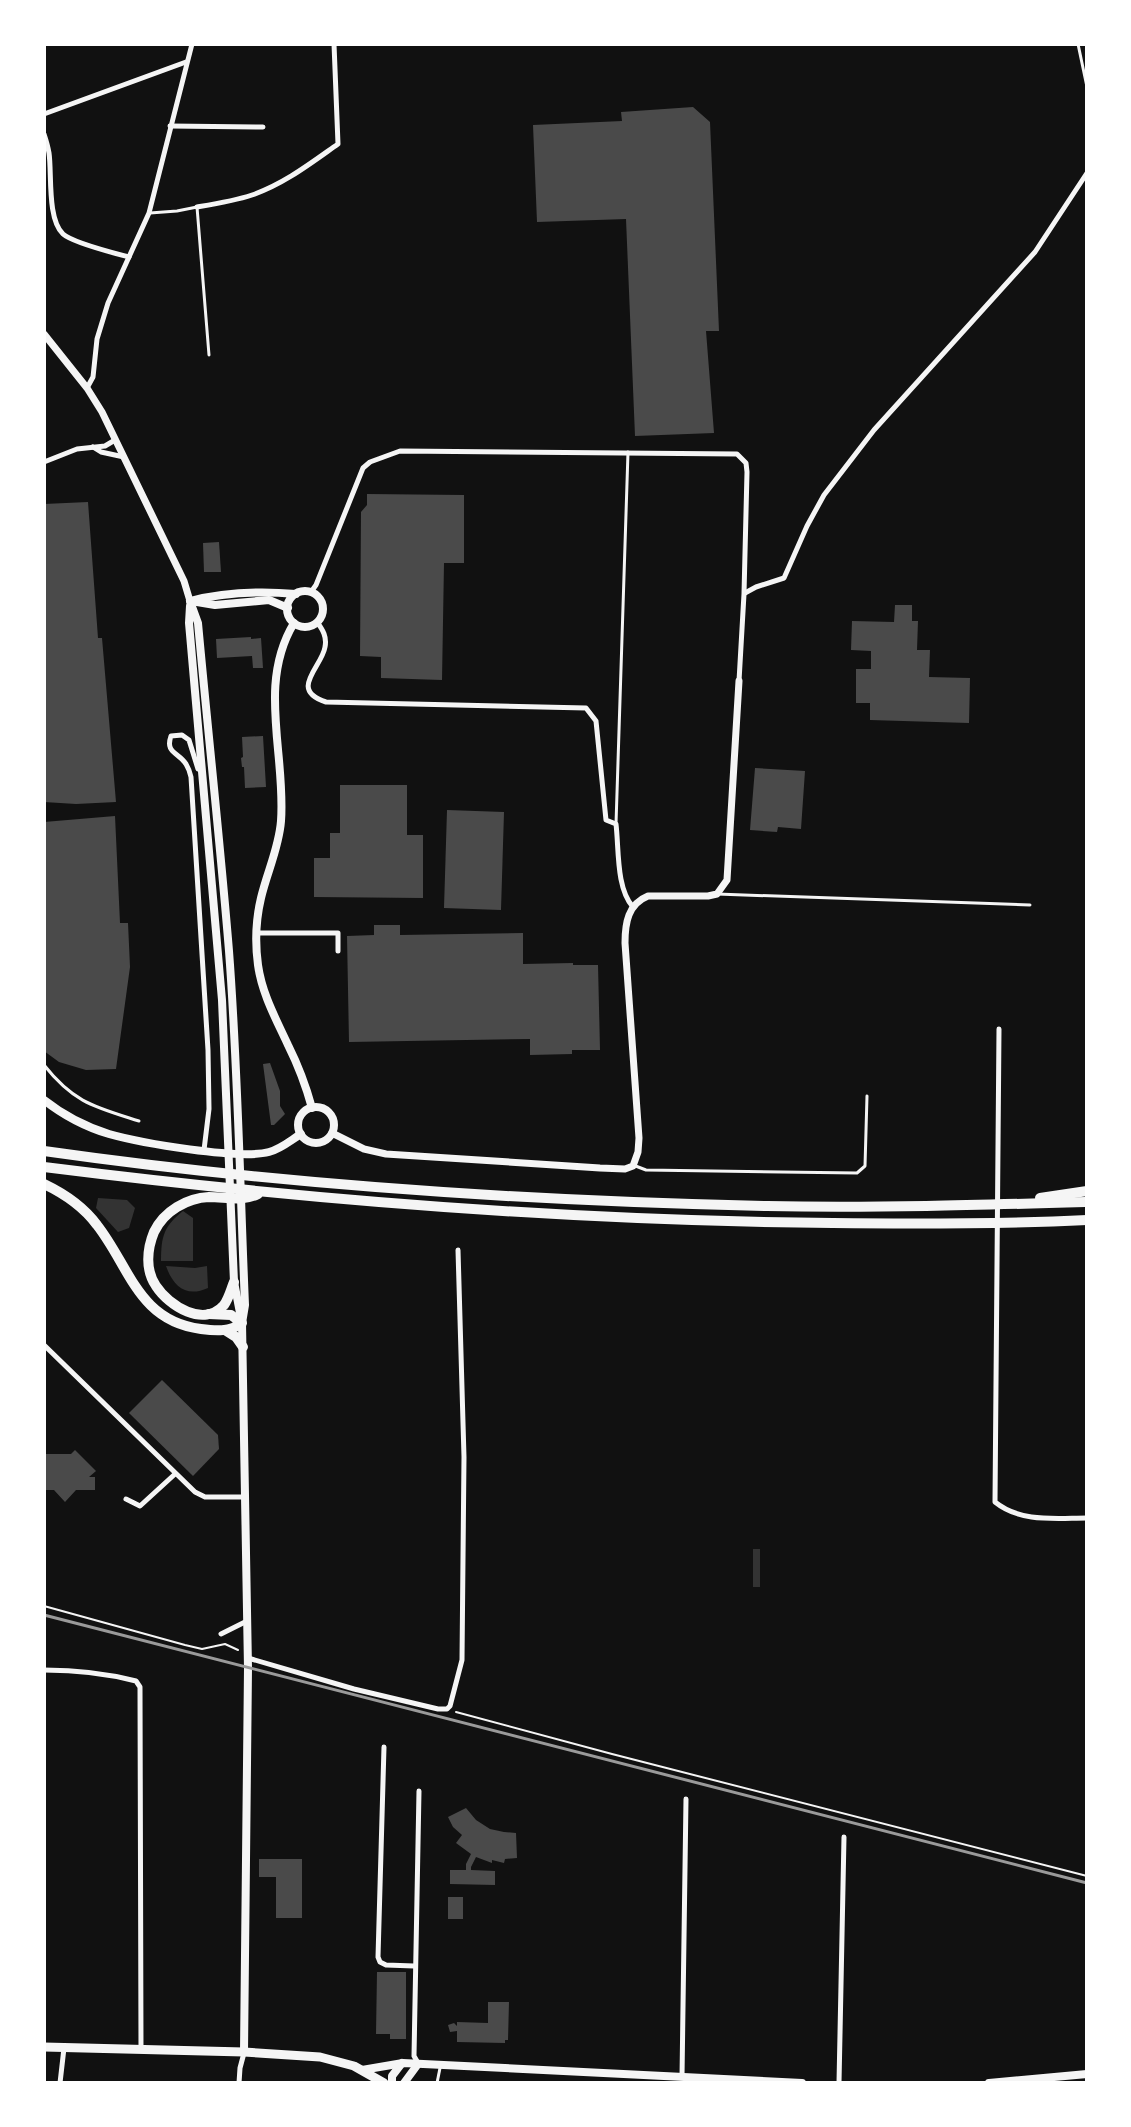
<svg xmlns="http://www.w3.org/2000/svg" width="1131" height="2127" font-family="Lato,sans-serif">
  <rect width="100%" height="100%" fill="#111"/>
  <!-- water -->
  <g fill="#333">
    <path d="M98 1198 127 1200 135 1208 129 1228 118 1232 96 1208Z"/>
    <path d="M183 1211 193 1218V1261H161C161 1236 164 1226 183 1211Z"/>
    <path d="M166 1266 195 1268 207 1266 208 1288C186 1298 173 1286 166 1266Z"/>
    <rect x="753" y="1549" width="7" height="38"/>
  </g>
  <!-- building -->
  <g fill="#4a4a4a">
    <path d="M693 107 710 122 719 331H706L714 433 635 436 626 219 537 222 533 125 622 121 621 112Z"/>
    <path d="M367 494 464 495V563H444L442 680 381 678V657L360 656 361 512 367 505Z"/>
    <path d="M88 502 98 638H102L116 802 76 804 44 802V504Z"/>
    <path d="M219 542 221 572H204L203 543Z"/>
    <path d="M895 605H912V621H918L917 650H930L929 677 970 678 969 723 870 720V703H856V669H871V651L851 650 852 621 894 622Z"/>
    <path d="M251 637V639L261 638 263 668H253L252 656 217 658 216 639Z"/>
    <path d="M263 736 266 787 245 788 244 767H242L241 758 243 757 242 737Z"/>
    <path d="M755 768 805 771 801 829 778 827 777 832 750 830Z"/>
    <path d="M340 785H407V835H423V898L314 897V858H330V833H340Z"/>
    <path d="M447 810 504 812 501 910 444 908Z"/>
    <path d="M115 816 120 923H128L130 967 116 1069 86 1070 59 1062 44 1051V822Z"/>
    <path d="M374 925H400V935L523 933V964L573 963V965H598L600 1050H572V1054L530 1055V1039L349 1042 347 936 374 935Z"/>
    <path d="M270 1063 280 1091V1106L285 1114 274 1125H271L263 1064Z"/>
    <path d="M162 1380 218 1435 219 1449 193 1476 129 1413Z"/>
    <path d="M75 1450 96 1471 89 1477H95V1490H76L65 1502 54 1490H44V1454H71Z"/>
    <path d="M466 1808 476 1820 490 1829 504 1832 516 1833 517 1858 505 1859 504 1863 492 1860V1863L476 1857 471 1867V1870L495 1871V1885L450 1884V1870H466V1864L471 1854 456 1843 462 1835 453 1827 448 1817Z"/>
    <path d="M259 1859H302V1918H276V1877H259Z"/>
    <rect x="448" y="1897" width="15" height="22"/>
    <path d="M377 1972H406V2039H390V2034H376Z"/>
    <path d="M488 2002H509L508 2040H505V2043L457 2042V2031L450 2032 448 2025 454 2023 457 2026V2022L488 2023Z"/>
  </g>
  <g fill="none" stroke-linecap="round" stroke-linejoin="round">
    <!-- path -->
    <g stroke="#f5f5f5" stroke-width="2">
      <path d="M44 1606 185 1645 202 1649 225 1644 238 1650"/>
      <path d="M456 1712 612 1754 1087 1876"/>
    </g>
    <!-- service -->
    <g stroke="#f5f5f5" stroke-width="3">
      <path d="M1078 44 1087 87"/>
      <path d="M150 213 177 211 197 207 209 355"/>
      <path d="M616 824 628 452"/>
      <path d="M717 894 1030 905"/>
      <path d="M44 1065C74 1103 95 1107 139 1121"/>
      <path d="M633 1165 646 1170 857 1173 865 1166 867 1096"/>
      <path d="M437 2083 440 2068"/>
    </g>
    <!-- minor -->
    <g stroke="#f5f5f5" stroke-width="5">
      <path d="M44 114 186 62"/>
      <path d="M170 126 263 127"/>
      <path d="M44 134C46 140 48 147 49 153 52 173 47 219 63 234 73 243 114 253 129 257"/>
      <path d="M197 207C215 204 234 201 252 195 284 184 311 163 338 144L334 44"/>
      <path d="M87 388 93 377 97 339 108 303 149 213 192 44"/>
      <path d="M93 447 101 452 124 457"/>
      <path d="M44 462 77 449 105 446 115 440"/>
      <path d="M311 592 316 585 363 468 370 462 400 451 737 454 746 463 747 472 744 594 739 681"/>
      <path d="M745 593 756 587 784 578 807 526 824 495 874 430 1035 252 1087 173"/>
      <path d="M317 622C323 630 327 637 325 647 322 667 288 690 326 702L586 708 596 721 606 820 616 824C619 849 616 888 633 907"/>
      <path d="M198 769 189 740 182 735 171 736C165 753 178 752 186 764 189 769 190 772 191 777L208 1050 209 1109 204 1150"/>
      <path d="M257 933H338V951"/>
      <path d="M999 1029 995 1502C1021 1523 1056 1518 1087 1518"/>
      <path d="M44 1345 195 1492 205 1497H246"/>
      <path d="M126 1499 140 1506 175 1474"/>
      <path d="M221 1634 247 1621"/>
      <path d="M248 1658 354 1689 438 1709H447L450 1706 462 1660 464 1457 458 1250"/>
      <path d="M44 1670C75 1670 105 1673 136 1681L140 1687 141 2049"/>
      <path d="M384 1747 378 1957 380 1962 386 1965 414 1966"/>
      <path d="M418 2063 414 2056 419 1791"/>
      <path d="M682 2077 686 1799"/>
      <path d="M60 2083 64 2048"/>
      <path d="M239 2083 240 2068 244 2053"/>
      <path d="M839 2083 844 1837"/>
    </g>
    <!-- tertiary -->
    <g stroke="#f5f5f5" stroke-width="7">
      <path d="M44 334 87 388 102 412 184 581 190 601"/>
      <path d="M332 1133 364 1149 386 1154 600 1168 625 1169 633 1166 638 1152 639 1138 625 943C625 923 628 904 648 896H708L717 894 727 880 739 681"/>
    </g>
    <!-- secondary -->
    <g stroke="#f5f5f5" stroke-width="8">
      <circle cx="305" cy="609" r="18"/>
      <path d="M190 601 198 623C208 732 220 841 229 951 238 1069 240 1187 245 1305L242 1323 248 1668 244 2052"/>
      <path d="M190 601C225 592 261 591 296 594"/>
      <path d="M191 601 215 605 269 600 288 608"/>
      <path d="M190 606 189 623 222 1000 234 1282 241 1318"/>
      <path d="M294 623C257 684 286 754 281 821 279 848 267 872 261 898 256 919 255 943 258 965 262 994 276 1019 288 1045 298 1065 306 1086 312 1108"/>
      <path d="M44 1100C63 1115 86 1127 109 1134 141 1143 239 1160 269 1152 281 1149 291 1140 301 1134"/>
      <circle cx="316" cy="1125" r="18"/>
      <path d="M362 2070 403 2063 802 2083"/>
      <path d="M392 2083V2076L402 2063"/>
      <path d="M404 2083 418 2064"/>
      <path d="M989 2083 1087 2074"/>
    </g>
    <!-- primary -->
    <path stroke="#f5f5f5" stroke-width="9" d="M44 2047 244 2052 320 2057 354 2066 384 2083"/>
    <!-- motorway -->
    <g stroke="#f5f5f5" stroke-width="10">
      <path d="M44 1151C283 1185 525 1201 767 1206 874 1208 980 1205 1087 1202"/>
      <path d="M44 1167C306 1200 569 1221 833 1223 918 1224 1003 1224 1087 1220"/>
      <path d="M44 1184C65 1194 83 1206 97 1225 130 1267 138 1321 201 1329 216 1331 230 1332 242 1323L231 1315 209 1314"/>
      <path d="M1040 1198 1087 1191"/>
      <path d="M234 1282C231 1289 229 1298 224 1305 204 1328 169 1306 156 1286 145 1270 147 1249 154 1232 164 1211 187 1198 209 1197 226 1197 242 1202 258 1194"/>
      <path d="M225 1330 236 1337 243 1347"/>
    </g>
    <!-- rail -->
    <path stroke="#9a9a9a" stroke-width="3" d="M44 1615 1087 1883"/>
  </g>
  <!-- border -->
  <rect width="1131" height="2127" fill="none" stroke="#ffffff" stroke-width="92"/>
</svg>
